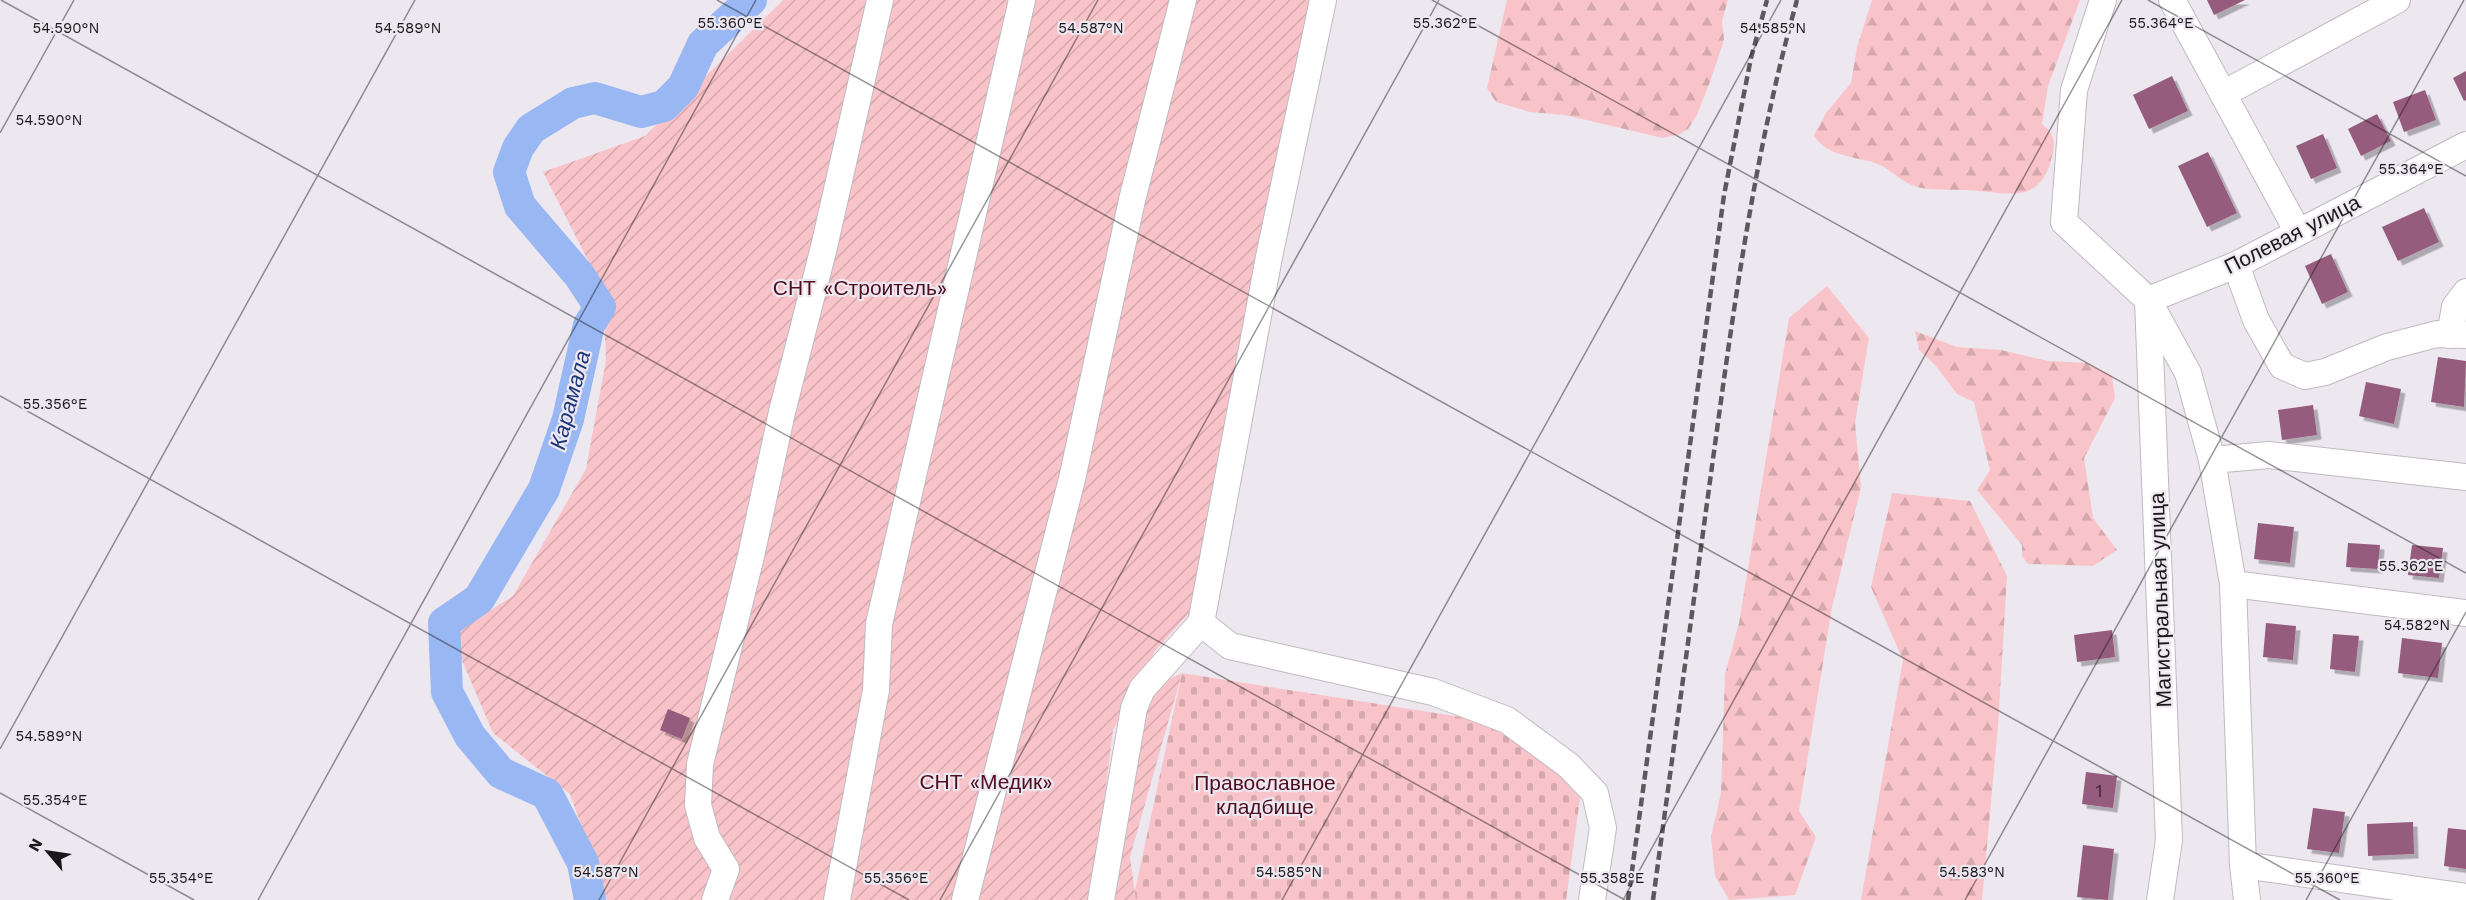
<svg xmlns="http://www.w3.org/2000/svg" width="2466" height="900" font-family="'Work Sans',sans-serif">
  <defs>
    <pattern id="forest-firs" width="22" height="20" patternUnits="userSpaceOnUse" patternTransform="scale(1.5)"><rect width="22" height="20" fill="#f9c4c9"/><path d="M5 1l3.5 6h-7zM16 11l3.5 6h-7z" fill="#d5a8ac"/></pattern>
    <pattern id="cemetery-stones" width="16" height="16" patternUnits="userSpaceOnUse" patternTransform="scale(1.5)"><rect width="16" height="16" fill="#f9c4c9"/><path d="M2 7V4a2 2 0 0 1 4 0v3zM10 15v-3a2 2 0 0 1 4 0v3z" fill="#d5a8ac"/></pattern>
    <pattern id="garden-furrows" width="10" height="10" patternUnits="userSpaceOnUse" patternTransform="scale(1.5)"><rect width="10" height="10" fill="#f9c4c9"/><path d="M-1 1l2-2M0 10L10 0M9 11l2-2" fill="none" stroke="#d5a8ac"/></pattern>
    <filter id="shadow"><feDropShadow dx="4.5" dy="4.5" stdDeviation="0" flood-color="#0004"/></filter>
  </defs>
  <rect width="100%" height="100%" fill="#ede7f0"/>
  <!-- forest -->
  <g fill="url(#forest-firs)">
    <path d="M1507 0H1728L1722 21 1724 40 1711 79 1697 115 1688 129 1680 134 1663 138 1565 115 1530 112 1496 102 1487 88Z"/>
    <path d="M1872 0H2080L2048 86 2042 124C2054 134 2056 141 2052 156 2041 207 2005 192 1968 190 1952 189 1933 191 1917 187 1903 183 1891 170 1878 164 1855 156 1826 157 1814 135L1826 113 1851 83 1857 47Z"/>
    <path d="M1827 286 1869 338 1855 423 1861 487 1832 607 1799 811 1816 837 1795 895 1729 900 1715 876 1711 837 1721 793 1725 674 1739 623 1789 318Z"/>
    <path d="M1915 331 1957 347 2001 350 2048 361 2087 363 2112 376 2115 398 2084 458 2093 518 2117 550 2093 566 2028 564 2022 556V545L1977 490 1990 470 1974 402 1957 394 1935 365 1919 350Z"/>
    <path d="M1892 493 1970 501 2007 576 1998 726 1982 900H1861L1903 660 1871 587Z"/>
  </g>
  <!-- cemetery -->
  <path fill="url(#cemetery-stones)" d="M1182 673 1486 721 1542 757 1580 798 1566 900H1133Z"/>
  <!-- garden -->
  <g fill="url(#garden-furrows)">
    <path d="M783 0H1319L1191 611 1155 651 1113 730 1092 900H607L570 794 493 733 451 635 513 596 586 469 606 360 603 290 543 172 645 136Z"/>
    <path d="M1182 673 1130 857 1136 900H1113L1150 688Z"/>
  </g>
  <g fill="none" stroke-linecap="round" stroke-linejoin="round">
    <!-- river -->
    <path stroke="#99b7f2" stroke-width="32" d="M590 900 583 863 547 794 501 773 470 736 447 692 444 623 479 599 544 489 568 419 589 325 600 307 579 275 520 206 509 172 518 148 531 129 573 103 595 98 641 112 664 106 683 87 703 44 751 0"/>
  </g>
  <!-- building -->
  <g fill="#965b7e" filter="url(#shadow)">
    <path d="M2207 0H2245L2214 15Z"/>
    <path d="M2466 71V100L2464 101 2453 78Z"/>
    <path d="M2172 76 2188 111 2149 129 2133 95Z"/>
    <path d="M2425 90 2436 120 2404 132 2393 102Z"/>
    <path d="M2377 114 2391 141 2361 156 2348 129Z"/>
    <path d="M2323 134 2337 168 2311 179 2296 146Z"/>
    <path d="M2208 152 2237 213 2207 227 2178 166Z"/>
    <path d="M2424 208 2439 242 2398 261 2382 227Z"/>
    <path d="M2331 254 2348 292 2322 304 2305 266Z"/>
    <path d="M2438 357 2466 361 2464 407 2431 402Z"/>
    <path d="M2366 382 2401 389 2394 424 2359 416Z"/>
    <path d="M2313 405 2317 435 2282 440 2278 410Z"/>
    <path d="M2258 523 2294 527 2290 563 2254 559Z"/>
    <path d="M2348 543 2380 545 2378 569 2346 567Z"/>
    <path d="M2412 545 2443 548 2439 578 2408 575Z"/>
    <path d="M2266 623 2296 626 2293 660 2263 657Z"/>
    <path d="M2112 630 2115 657 2077 662 2074 635Z"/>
    <path d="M2333 634 2359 636 2355 672 2330 669Z"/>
    <path d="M2402 638 2442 643 2438 678 2398 673Z"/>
    <path d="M668 709 690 718 682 739 660 730Z"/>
    <path d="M2086 772 2117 776 2113 808 2082 804Z"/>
    <path d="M2313 808 2345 812 2339 853 2307 849Z"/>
    <path d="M2413 822 2414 854 2368 856 2367 824Z"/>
    <path d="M2448 828 2466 830V869L2444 866Z"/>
    <path d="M2083 845 2114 849 2108 900 2077 897Z"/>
  </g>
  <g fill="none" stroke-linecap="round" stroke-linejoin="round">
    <defs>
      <g id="minor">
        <path d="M1323 0 1269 257 1201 623 1230 646 1433 692 1507 720 1568 765 1595 793 1603 828 1592 900"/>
        <path d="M2103 0 2074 90 2064 222 2148 300 2188 373 2212 460 2233 584 2243 865 2247 900"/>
        <path d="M2172 0 2298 232"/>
        <path d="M2223 94 2397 0"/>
        <path d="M2236 265 2256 320 2282 366 2305 376 2325 372 2387 347 2437 334 2466 335"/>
        <path d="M2450 335 2455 307 2466 292"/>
        <path d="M2212 460 2269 455 2466 477"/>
        <path d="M2233 584 2466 613"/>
        <path d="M2243 865 2466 897"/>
        <path d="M715 900 726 869 707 838 698 805 700 764 751 556 782 412 824 247 880 0"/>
        <path d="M837 900 876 690 879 624 1022 0"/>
        <path d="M965 900 1072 479 1132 200 1183 0"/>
        <path d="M1101 900 1134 708 1142 689 1201 623"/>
        <path d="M2160 900 2169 840 2148 300 2236 265 2466 145"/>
      </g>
    </defs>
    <!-- minor casing -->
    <use href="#minor" stroke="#c0b9c2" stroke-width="28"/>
    <!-- minor -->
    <use href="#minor" stroke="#fff" stroke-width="26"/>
    <!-- rail -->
    <g stroke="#5c595e" stroke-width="4.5" stroke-dasharray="9 4.5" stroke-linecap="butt">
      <path d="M1628 900 1724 195 1751 58 1767 0"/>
      <path d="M1653 900C1673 753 1693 606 1713 459 1734 305 1755 150 1797 0"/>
    </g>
  </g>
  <!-- ticks -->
  <path fill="none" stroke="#19171a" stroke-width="1.5" stroke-opacity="0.45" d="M1 0 1625 900M717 0 2340 900M1432 0 2466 573M2148 0 2466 176M0 133 74 0M0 396 909 900M0 749 415 0M0 793 194 900M258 900 756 0M599 900 1098 0M940 900 1439 0M1282 900 1781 0M1623 900 2122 0M1965 900 2464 0M2306 900 2466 612"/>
  <g text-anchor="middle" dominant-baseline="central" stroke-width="4.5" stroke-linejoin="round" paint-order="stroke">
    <!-- number labels -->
    <g font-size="18" fill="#382833">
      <text x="2099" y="790">1</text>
    </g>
    <!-- street labels -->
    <g font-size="21" fill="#19171a" stroke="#ede7f0">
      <text transform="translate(2292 234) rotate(-27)">Полевая улица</text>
      <text transform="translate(2160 600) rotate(-92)">Магистральная улица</text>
    </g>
    <!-- park labels -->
    <g font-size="21" fill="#4f0d1e" stroke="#ede7f0">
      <text x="860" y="287">СНТ «Строитель»</text>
      <text x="986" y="781">СНТ «Медик»</text>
      <text x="1265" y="782">Православное<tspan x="1265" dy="24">кладбище</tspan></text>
    </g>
    <!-- water labels -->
    <g font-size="22" font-style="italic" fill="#173578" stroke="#ede7f0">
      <text transform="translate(570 400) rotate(-75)">Карамала</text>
    </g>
  </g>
  <g font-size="15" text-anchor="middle" fill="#19171a" stroke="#ede7f0" stroke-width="4.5" stroke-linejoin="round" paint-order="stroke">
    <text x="730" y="28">55.360°E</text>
    <text x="1445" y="28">55.362°E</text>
    <text x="2161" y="28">55.364°E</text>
    <text x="1773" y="33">54.585°N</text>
    <text x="66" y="33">54.590°N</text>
    <text x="408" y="33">54.589°N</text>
    <text x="1091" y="33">54.587°N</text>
    <text x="49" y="125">54.590°N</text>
    <text x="2411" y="174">55.364°E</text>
    <text x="55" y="409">55.356°E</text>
    <text x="2411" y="571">55.362°E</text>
    <text x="2417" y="630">54.582°N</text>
    <text x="49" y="741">54.589°N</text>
    <text x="55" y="805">55.354°E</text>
    <text x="606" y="877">54.587°N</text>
    <text x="1289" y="877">54.585°N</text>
    <text x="1972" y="877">54.583°N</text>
    <text x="181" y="883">55.354°E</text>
    <text x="896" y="883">55.356°E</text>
    <text x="1612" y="883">55.358°E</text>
    <text x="2327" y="883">55.360°E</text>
  </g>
  <!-- north arrow -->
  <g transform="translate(48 852) rotate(299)" stroke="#ede7f0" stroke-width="4.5" paint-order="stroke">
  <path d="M0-4.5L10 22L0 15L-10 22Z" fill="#19171a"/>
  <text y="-9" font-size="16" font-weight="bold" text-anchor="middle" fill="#19171a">N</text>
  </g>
</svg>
